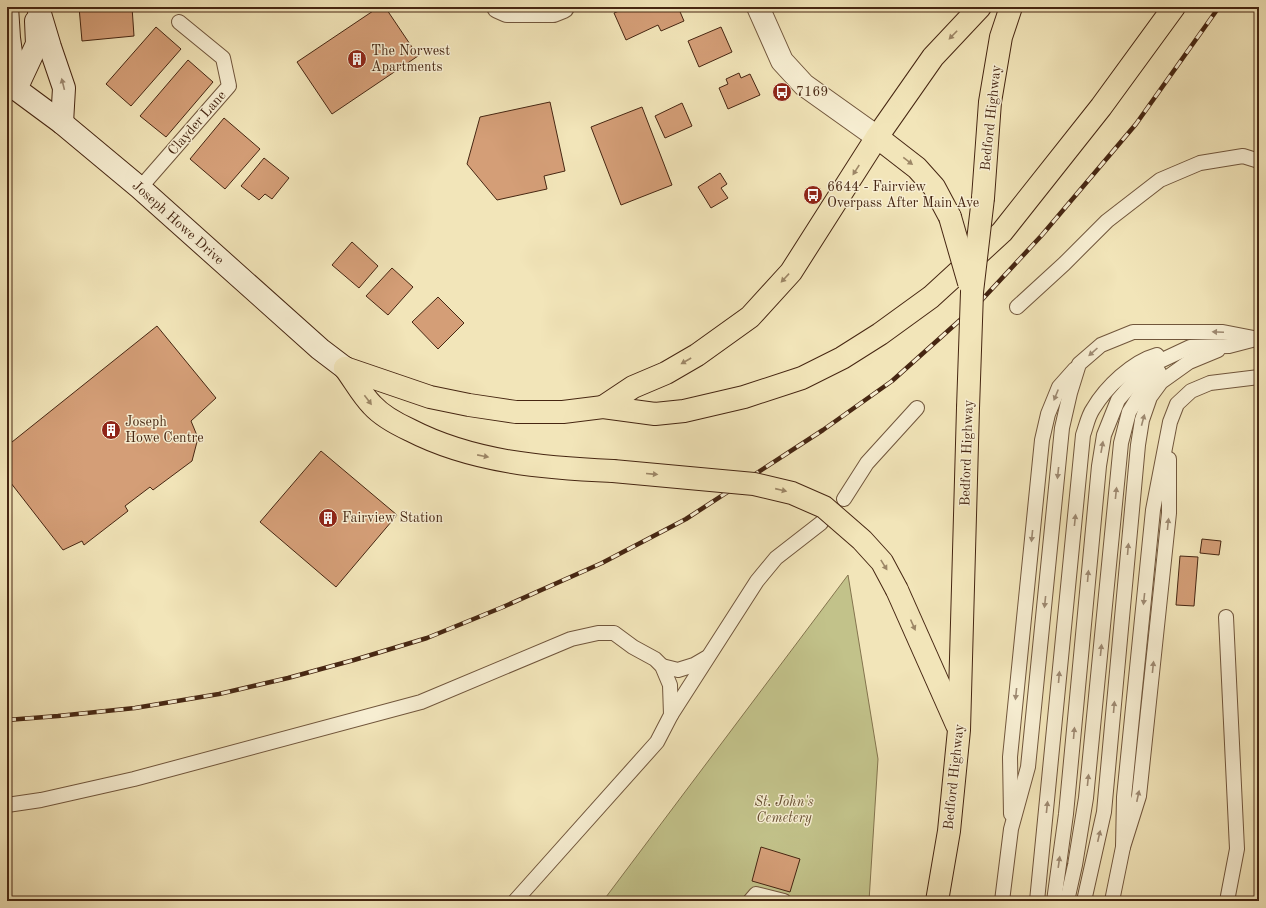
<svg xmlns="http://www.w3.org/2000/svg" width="1266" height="908" font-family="'Old Standard TT',serif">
  <rect width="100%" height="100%" fill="#f2e5b9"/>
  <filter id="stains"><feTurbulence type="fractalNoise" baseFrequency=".005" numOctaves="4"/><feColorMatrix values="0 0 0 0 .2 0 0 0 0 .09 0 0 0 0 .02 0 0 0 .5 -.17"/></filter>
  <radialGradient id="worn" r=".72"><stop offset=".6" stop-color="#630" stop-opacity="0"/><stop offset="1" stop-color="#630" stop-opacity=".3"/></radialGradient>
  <!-- green -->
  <path fill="#c2c28a" stroke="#84744e" d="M848 575 878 759 869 901H603Z"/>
  <!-- building -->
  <g fill="#d49e77" stroke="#462612">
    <path d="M79 7H132L134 36 82 41Z"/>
    <path d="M379 7H385L418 56 332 114 297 62Z"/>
    <path d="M629 7H678L684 21 661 31 658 25 626 40 614 13Z"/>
    <path d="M156 27 181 49 131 106 106 84Z"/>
    <path d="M721 27 732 52 699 67 688 41Z"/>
    <path d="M188 60 213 82 166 137 140 116Z"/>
    <path d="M739 73 741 78 750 74 760 95 728 109 719 88 728 84 726 79Z"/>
    <path d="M550 102 565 171 544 176 547 189 497 200 467 164 480 117Z"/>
    <path d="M682 103 692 126 665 138 655 116Z"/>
    <path d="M642 107 672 185 621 205 591 127Z"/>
    <path d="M224 118 260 149 225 189 190 159Z"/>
    <path d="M264 158 289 178 272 199 265 194 259 200 241 186Z"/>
    <path d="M720 173 727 184 721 188 728 198 711 208 698 187Z"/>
    <path d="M352 242 378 266 359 288 332 265Z"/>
    <path d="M392 268 413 287 388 315 366 296Z"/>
    <path d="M438 297 464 323 438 349 412 322Z"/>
    <path d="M157 326 216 398 191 421 198 438 192 461 153 490 150 487 125 506 128 511 84 545 82 541 63 550 7 478V446Z"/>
    <path d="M321 451 397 515 336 587 260 522Z"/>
    <path d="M1202 539 1221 541 1219 555 1200 553Z"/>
    <path d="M1180 556 1198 557 1194 606 1176 605Z"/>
    <path d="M761 847 800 859 790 892 752 881Z"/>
  </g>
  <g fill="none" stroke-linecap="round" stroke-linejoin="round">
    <defs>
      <g id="service">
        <path d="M140 188 229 86 223 58 179 22"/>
        <path d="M1017 307 1064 264 1107 221 1160 180 1200 163 1243 156 1259 161"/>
        <path d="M844 499 867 463 917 408"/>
        <path d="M1226 617 1237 849 1227 901"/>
        <path d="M662 666 678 670 694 665 706 658"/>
        <path d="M671 715 757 581 776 558 821 523"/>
        <path d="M7 805 41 800 134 779 421 702 571 639 598 633H614L633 647 655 659 662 666 670 685 671 715 657 742 515 901"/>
        <path d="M1011 814 1010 757 1042 440 1048 414 1059 387 1075 369"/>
        <path d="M1123 847 1124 797 1153 510 1170 422 1177 404 1191 391 1210 383 1259 377"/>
        <path d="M750 901 756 894 784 901"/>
        <path d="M1002 901 1011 829 1028 767 1062 428 1070 393 1079 364 1101 345 1133 332H1223L1259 339"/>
        <path d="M1037 901 1083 435C1086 427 1088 416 1093 409 1106 387 1132 362 1157 355"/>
        <path d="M1054 901 1066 814 1099 466 1104 435 1118 400 1137 378 1158 362 1190 347 1229 346 1252 340"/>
        <path d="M1067 901 1075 865 1086 798 1121 443 1129 412 1144 388 1159 372"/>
        <path d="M1084 901 1104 812 1138 445 1142 420 1150 397 1161 382 1189 362 1218 350"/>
        <path d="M1112 901 1123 847 1139 796 1169 513V459"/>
      </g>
      <g id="minor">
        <path d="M498 7 507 11H553L563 7"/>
        <path d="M758 7 782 61 804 85 877 137"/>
      </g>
      <g id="secondary">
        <path d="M7 7 9 38 16 89"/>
        <path d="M38 7 50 47 64 88 62 123"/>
        <path d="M7 84 16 89 62 123 140 188 320 349 345 368"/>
        <path d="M16 89 37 44 36 21"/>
      </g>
      <g id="primary">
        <path d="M877 137 917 168 934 187 950 217"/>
        <path d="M983 198 990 102 1001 37 1011 7"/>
        <path d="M345 368 430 397 469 405 516 412H563L603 407 655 414 684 411 744 397 802 378 842 358 880 334 931 297 1002 232 1101 107 1174 7"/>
        <path d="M345 368C354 380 362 395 372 405 382 416 397 424 410 430 472 462 544 468 613 471"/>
        <path d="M603 407 633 387 666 373 697 355 750 317 791 272 877 137 933 57 980 7"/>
        <path d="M897 590 957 725"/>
        <path d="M937 901 949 831 959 730 968 408"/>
      </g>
    </defs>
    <!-- service casing -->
    <use href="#service" stroke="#71563c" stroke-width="16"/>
    <!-- minor casing -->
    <use href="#minor" stroke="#71563c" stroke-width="24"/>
    <!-- secondary casing -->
    <use href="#secondary" stroke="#462612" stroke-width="24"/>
    <!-- primary casing -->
    <use href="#primary" stroke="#462612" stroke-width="24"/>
    <!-- service -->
    <use href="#service" stroke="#f7eed2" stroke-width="14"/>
    <!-- minor -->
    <use href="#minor" stroke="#f7eed2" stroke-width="22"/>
    <!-- secondary -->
    <use href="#secondary" stroke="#f7eed2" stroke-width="22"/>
    <!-- primary -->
    <use href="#primary" stroke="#f2e5b9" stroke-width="22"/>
    <defs>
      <g id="rail">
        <path d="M1259 254 1257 339 1259 405"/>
        <path d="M7 720 58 716 135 708 219 694 288 678 354 660 427 638 503 607 602 563 686 519 823 430 892 381 978 304 1042 235 1136 124 1219 7"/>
      </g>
    </defs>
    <!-- rail casing -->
    <use href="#rail" stroke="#462612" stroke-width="4.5"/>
    <!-- rail -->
    <use href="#rail" stroke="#f7eed2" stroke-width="3" stroke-dasharray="9" stroke-linecap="butt"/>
    <defs>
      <g id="primary-bridge">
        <path d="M950 217 969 283"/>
        <path d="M968 408 972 292 983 198"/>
        <path d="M613 471 754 484 792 493 824 507 862 540 882 562 897 590"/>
      </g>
    </defs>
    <!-- primary-bridge casing -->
    <use href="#primary-bridge" stroke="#462612" stroke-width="24" stroke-linecap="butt"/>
    <!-- primary-bridge -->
    <use href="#primary-bridge" stroke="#f2e5b9" stroke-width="22"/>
  </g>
  <!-- one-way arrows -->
  <defs><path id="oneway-solid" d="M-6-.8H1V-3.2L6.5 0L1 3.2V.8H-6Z"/></defs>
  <g fill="#9c8666">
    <use href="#oneway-solid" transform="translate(953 35) rotate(134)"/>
    <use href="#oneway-solid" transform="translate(908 161) rotate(38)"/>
    <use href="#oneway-solid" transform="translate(856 170) rotate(123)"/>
    <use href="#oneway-solid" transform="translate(785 278) rotate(133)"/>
    <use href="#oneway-solid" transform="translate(686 361) rotate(150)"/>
    <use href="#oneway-solid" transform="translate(368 400) rotate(53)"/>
    <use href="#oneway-solid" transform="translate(483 456) rotate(11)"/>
    <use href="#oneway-solid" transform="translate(652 474) rotate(5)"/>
    <use href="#oneway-solid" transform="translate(781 490) rotate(13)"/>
    <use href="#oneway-solid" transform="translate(884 565) rotate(58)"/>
    <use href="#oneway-solid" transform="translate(913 625) rotate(66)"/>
  </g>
  <g fill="#9e8a72">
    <use href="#oneway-solid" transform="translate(63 84) rotate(-104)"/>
    <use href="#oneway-solid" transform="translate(1218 332) rotate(-178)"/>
    <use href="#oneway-solid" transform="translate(1093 352) rotate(138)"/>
    <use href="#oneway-solid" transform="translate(1056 395) rotate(112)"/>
    <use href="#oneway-solid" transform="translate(1143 420) rotate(-75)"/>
    <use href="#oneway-solid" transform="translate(1102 447) rotate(-80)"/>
    <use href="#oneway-solid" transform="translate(1058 473) rotate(96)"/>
    <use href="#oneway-solid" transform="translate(1116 493) rotate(-84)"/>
    <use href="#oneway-solid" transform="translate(1075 520) rotate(-84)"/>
    <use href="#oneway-solid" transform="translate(1168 524) rotate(-84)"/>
    <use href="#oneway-solid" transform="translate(1032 536) rotate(96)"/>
    <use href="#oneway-solid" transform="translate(1128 549) rotate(-85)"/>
    <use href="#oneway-solid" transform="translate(1088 576) rotate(-85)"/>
    <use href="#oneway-solid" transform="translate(1144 599) rotate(96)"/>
    <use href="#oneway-solid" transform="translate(1045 602) rotate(96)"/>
    <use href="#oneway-solid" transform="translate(1101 650) rotate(-84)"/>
    <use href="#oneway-solid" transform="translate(1153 667) rotate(-84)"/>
    <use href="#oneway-solid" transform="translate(1059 677) rotate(-85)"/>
    <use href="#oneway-solid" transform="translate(1016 694) rotate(96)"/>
    <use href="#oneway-solid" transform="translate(1114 707) rotate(-85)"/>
    <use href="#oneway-solid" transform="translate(1074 733) rotate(-85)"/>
    <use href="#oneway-solid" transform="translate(1088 780) rotate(-84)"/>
    <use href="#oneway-solid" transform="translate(1138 796) rotate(-78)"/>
    <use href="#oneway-solid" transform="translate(1047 807) rotate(-84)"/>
    <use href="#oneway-solid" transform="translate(1099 836) rotate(-77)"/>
    <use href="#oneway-solid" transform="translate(1059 862) rotate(-82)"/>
  </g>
  <!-- icons -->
  <defs>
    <symbol id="building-disc" viewBox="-11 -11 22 22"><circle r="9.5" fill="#8f2418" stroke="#f7eed2"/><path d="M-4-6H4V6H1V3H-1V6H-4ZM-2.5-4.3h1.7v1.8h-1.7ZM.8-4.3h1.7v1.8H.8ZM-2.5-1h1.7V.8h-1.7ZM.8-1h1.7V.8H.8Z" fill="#fff"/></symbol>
    <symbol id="bus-disc" viewBox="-11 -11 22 22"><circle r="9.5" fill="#8f2418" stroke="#f7eed2"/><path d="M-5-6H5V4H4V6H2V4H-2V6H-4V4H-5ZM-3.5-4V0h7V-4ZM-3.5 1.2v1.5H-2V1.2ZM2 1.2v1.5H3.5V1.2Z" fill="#fff"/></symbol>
  </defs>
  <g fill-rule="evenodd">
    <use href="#building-disc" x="346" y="48" width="22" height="22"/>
    <use href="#bus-disc" x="771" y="81" width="22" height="22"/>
    <use href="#bus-disc" x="802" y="184" width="22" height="22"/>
    <use href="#building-disc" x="100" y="419" width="22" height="22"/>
    <use href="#building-disc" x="317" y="507" width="22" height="22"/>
  </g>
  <g text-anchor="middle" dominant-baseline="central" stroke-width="3" stroke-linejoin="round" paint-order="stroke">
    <!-- poi labels -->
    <g font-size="14" fill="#462612" stroke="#f7eed2" text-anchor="start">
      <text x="371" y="51">The Norwest<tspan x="371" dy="16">Apartments</tspan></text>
      <text x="796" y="92">7169</text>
      <text x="827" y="187">6644 - Fairview<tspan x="827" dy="16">Overpass After Main Ave</tspan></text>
      <text x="125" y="422">Joseph<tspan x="125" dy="16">Howe Centre</tspan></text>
      <text x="342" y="518">Fairview Station</text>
    </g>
    <!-- street labels -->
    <g font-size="14" fill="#462612" stroke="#f7eed2">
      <text transform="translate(991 118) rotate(-84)">Bedford Highway</text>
      <text transform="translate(197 123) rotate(-49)">Clayder Lane</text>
      <text transform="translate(178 223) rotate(42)">Joseph Howe Drive</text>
      <text transform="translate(967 453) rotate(-88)">Bedford Highway</text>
      <text transform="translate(954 777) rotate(-84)">Bedford Highway</text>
    </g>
    <!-- park labels -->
    <g font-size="14" font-style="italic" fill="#654d30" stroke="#f7eed2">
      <text x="784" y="802">St. John's<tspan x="784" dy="16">Cemetery</tspan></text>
    </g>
  </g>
  <!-- margin -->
  <rect width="1266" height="908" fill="none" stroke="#f2e5b9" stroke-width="24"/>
  <rect x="8" y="8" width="1250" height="892" fill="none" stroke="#462612" stroke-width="2"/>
  <rect x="12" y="12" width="1242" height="884" fill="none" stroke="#462612"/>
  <rect width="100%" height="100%" filter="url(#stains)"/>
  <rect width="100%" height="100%" fill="url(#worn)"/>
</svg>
